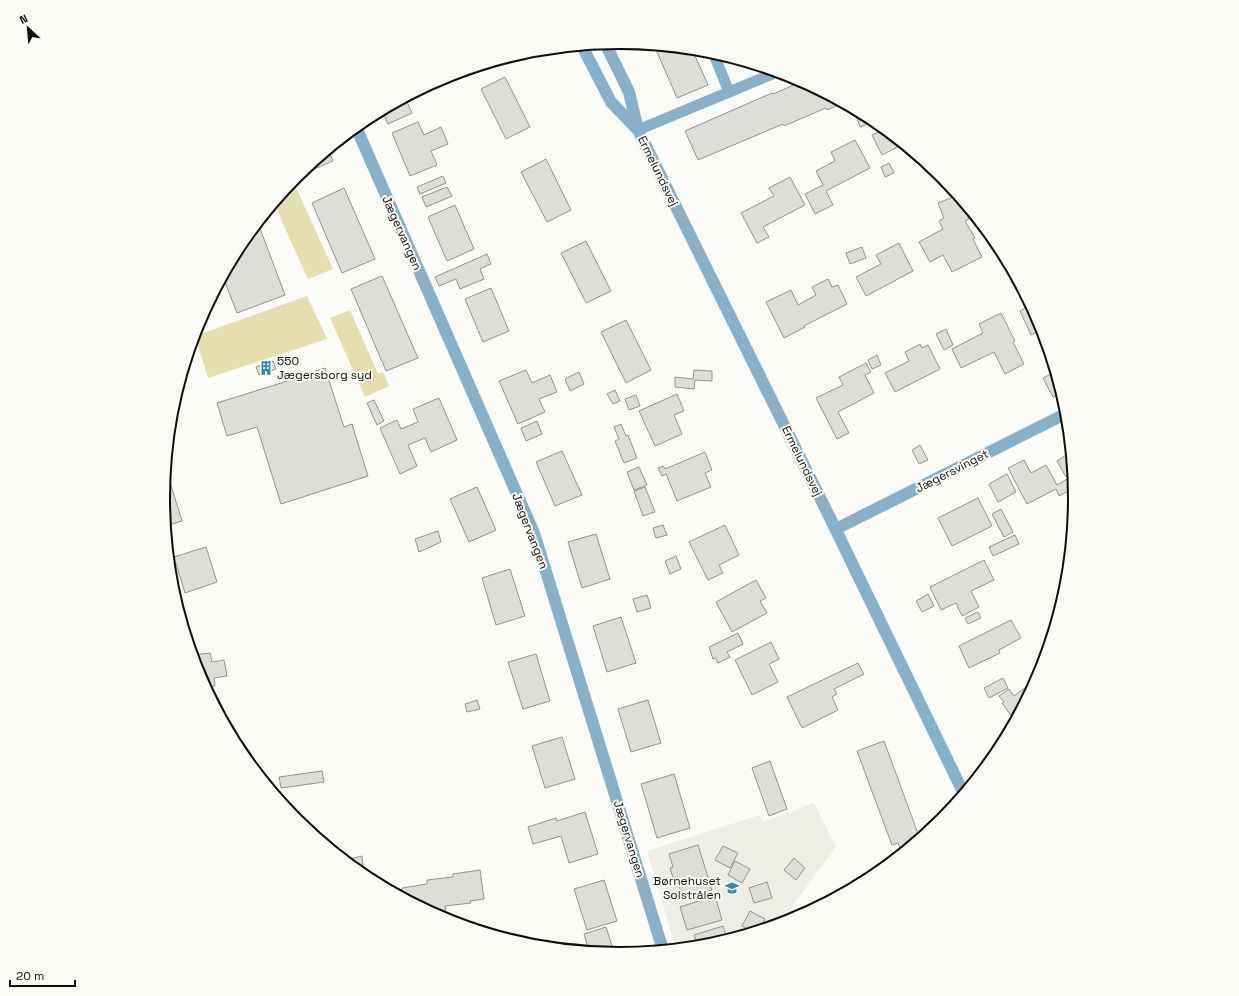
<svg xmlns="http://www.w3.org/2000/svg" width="1239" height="996" font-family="'Space Grotesk',sans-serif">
  <rect width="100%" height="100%" fill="#fbfbf7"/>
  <!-- built -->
  <path fill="#efeee4" d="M814 803 836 847 779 924 708 945 676 948 647 851 760 815 763 822Z"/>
  <!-- green -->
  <g fill="#e6deaf">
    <path d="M293 181 333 269 308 279 274 204Z"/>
    <path d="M307 296 327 339 208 378 195 336Z"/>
    <path d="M350 310 378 374 383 372 389 386 365 397 330 318Z"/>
  </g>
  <!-- building -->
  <g fill="#ddddd9" stroke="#92928f">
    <path d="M654 45 692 49 708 85 677 98Z"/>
    <path d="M505 77 530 127 506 139 481 89Z"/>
    <path d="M803 81 843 103 827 110 826 108 784 126 783 124 698 160 685 131 772 93 773 94Z"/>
    <path d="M407 102 412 113 388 124 383 113Z"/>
    <path d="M865 115 876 121 860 127 857 118Z"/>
    <path d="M418 122 424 135 441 127 448 144 431 151 437 165 410 176 392 133Z"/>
    <path d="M885 129 903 144 882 155 872 135Z"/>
    <path d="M855 140 870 168 826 191 833 205 815 214 805 194 823 185 816 171 835 161 831 152Z"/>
    <path d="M328 150 333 161 300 175V174Z"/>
    <path d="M546 159 571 210 547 222 521 172Z"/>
    <path d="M889 163 894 173 885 177 881 167Z"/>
    <path d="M443 176 446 183 420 194 417 187Z"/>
    <path d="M790 177 805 205 763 227 769 237 757 243 741 213 774 196 769 188Z"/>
    <path d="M447 187 452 196 426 207 422 197Z"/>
    <path d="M344 188 375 259 342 273 312 203Z"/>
    <path d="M958 195 965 204 963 205 969 219 965 221 975 238 973 239 982 257 952 272 943 255 930 262 919 242 943 229 939 221 944 218 938 203Z"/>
    <path d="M455 205 474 249 447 261 428 217Z"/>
    <path d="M258 223 285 295 237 313 223 277 240 244Z"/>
    <path d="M586 241 611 291 586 303 561 253Z"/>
    <path d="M899 243 913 271 866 296 856 277 881 264 876 255Z"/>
    <path d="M998 244 1003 253 998 255 995 245Z"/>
    <path d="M862 247 866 258 850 264 846 253Z"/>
    <path d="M487 254 491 264 480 269 484 279 460 289 456 279 439 286 435 277Z"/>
    <path d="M1007 261 1012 270H1009Z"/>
    <path d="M382 276 418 358 386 371 351 289Z"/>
    <path d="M828 279 832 287 838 285 847 304 804 326 805 327 784 338 766 302 791 290 798 305 816 295 812 287Z"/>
    <path d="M491 288 509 331 483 342 465 299Z"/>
    <path d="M1031 305 1043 329 1031 335 1020 311Z"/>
    <path d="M1001 313 1015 341 1013 342 1024 364 1005 374 994 352 961 368 952 349 983 333 979 324Z"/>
    <path d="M626 320 651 370 626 383 601 332Z"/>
    <path d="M946 329 953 345 944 350 936 334Z"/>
    <path d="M920 344 922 348 928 345 940 369 895 392 885 373 909 361 905 352Z"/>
    <path d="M877 355 881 365 872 369 868 360Z"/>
    <path d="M273 361 276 369 259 375 256 367Z"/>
    <path d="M866 363 871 372 865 375 874 393 838 412 849 433 837 439 816 398 843 385 839 377Z"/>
    <path d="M325 368 344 427 352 424 368 476 281 504 257 427 227 436 217 403 310 374 309 373Z"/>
    <path d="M526 370 532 383 550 375 557 392 539 399 545 412 518 424 499 381Z"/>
    <path d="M694 370 712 371V381L695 380 694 389 675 387V377L693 379Z"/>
    <path d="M579 372 584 384 570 391 565 379Z"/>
    <path d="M1053 373 1062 392 1053 397 1043 378Z"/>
    <path d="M615 390 620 401 613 404 607 394Z"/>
    <path d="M677 394 684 411 674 415 682 434 655 446 639 411Z"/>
    <path d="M636 395 640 406 629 410 625 399Z"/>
    <path d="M439 398 457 440 431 452 425 438 408 445 417 466 400 474 380 428 397 420 401 429 418 422 413 409Z"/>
    <path d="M374 400 384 421 377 425 367 403Z"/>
    <path d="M537 421 542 434 526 441 521 428Z"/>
    <path d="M621 424 626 436 628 435 637 458 624 463 615 441 619 439 614 427Z"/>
    <path d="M920 445 928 460 919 464 912 450Z"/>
    <path d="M562 451 582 495 555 506 536 462Z"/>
    <path d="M705 452 712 470 705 473 711 487 677 501 666 474 662 476 658 468 663 466 665 469Z"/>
    <path d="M1066 455 1072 467 1073 473 1066 477 1057 461Z"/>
    <path d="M1024 460 1031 473 1046 465 1057 485 1067 479 1072 489 1059 496 1056 489 1027 504 1008 468Z"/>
    <path d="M639 467 647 485 634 490 627 472Z"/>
    <path d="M166 469 182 521 166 526 164 498Z"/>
    <path d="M1007 474 1016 492 998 502 989 484Z"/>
    <path d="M477 487 496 530 469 542 450 499Z"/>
    <path d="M645 487 655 512 643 516 634 491Z"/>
    <path d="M978 498 992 526 952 546 938 518Z"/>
    <path d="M1001 509 1013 532 1004 537 992 514Z"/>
    <path d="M663 525 667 535 656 538 653 528Z"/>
    <path d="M725 525 739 555 719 565 723 573 708 580 689 542Z"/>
    <path d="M438 531 441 542 419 552 415 539Z"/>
    <path d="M596 534 610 579 582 588 568 542Z"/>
    <path d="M1015 535 1019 544 993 556 989 547Z"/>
    <path d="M206 547 217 582 185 593 174 557Z"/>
    <path d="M676 556 681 569 670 574 665 561Z"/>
    <path d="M984 560 994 580 971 591 979 607 962 616 956 603 941 610 930 587Z"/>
    <path d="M510 569 525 616 496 625 482 578Z"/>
    <path d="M756 580 766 598 760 601 767 613 732 632 716 602Z"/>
    <path d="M928 594 934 606 922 612 916 601Z"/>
    <path d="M647 595 651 608 637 612 633 599Z"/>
    <path d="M978 612 981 618 968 624 965 618Z"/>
    <path d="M621 617 636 663 607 672 593 626Z"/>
    <path d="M1011 620 1021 638 999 650 1000 653 969 668 959 646Z"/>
    <path d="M738 633 743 644 727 652 730 657 718 663 715 658 713 659 709 647Z"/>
    <path d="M771 642 779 659 769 664 778 682 752 695 735 660Z"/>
    <path d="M210 653 212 662 224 660 227 676 214 678 215 686 206 688 198 672 193 655Z"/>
    <path d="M536 654 550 701 523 709 508 662Z"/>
    <path d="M858 663 864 674 834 689 837 694 832 697 838 710 802 728 787 697Z"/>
    <path d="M1003 678 1008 688 989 698 984 688Z"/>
    <path d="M1037 679 1015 721 1002 703 1004 702 999 696 1009 689 1014 696Z"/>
    <path d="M477 700 480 709 467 712 465 704Z"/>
    <path d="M648 700 661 743 631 752 618 709Z"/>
    <path d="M562 737 575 779 545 788 532 746Z"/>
    <path d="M884 741 920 839 902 853 898 843 892 845 857 751Z"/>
    <path d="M770 761 787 809 769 816 752 768Z"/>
    <path d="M322 771 324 782 281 788 279 777Z"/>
    <path d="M674 774 690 828 657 838 641 784Z"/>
    <path d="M585 812 598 854 569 863 561 836 533 844 528 827 556 818 557 821Z"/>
    <path d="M698 845 712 890 683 899 679 886 676 887 670 868 673 867 669 854Z"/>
    <path d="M723 846 738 853 730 868 715 860Z"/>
    <path d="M362 856 363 865 353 867 351 864 349 859Z"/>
    <path d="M794 858 805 868 796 880 784 870Z"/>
    <path d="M735 861 750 869 742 883 728 875Z"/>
    <path d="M480 870 484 899 470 901 471 903 445 906 446 910 432 912 394 892 402 891V888L427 884V880L453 877V874Z"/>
    <path d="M604 880 617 921 587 930 574 889Z"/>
    <path d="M767 882 772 898 754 903 749 888Z"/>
    <path d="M715 896 722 920 687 930 680 907Z"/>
    <path d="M750 911 765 919 760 930 753 932 742 926Z"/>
    <path d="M723 926 727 939 708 945 698 946 694 935Z"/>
    <path d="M606 927 612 946 595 952 589 951 584 934Z"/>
    <path d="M625 946 627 953 619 954 603 952Z"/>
  </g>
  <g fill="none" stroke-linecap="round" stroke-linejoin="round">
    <!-- service -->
    <g stroke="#87b1c8" stroke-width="11">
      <path d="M713 52 729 92"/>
      <path d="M638 130 777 72"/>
    </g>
    <!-- minor -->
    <g stroke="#87b1c8" stroke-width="12">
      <path d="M356 127 534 533 663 950"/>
      <path d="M836 529 1067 413"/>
    </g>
    <!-- tertiary -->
    <g stroke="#87b1c8" stroke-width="12">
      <path d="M605 43 629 92 638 130 832 522 964 794"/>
      <path d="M582 46 611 102 637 129"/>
    </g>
  </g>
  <!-- icons -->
  <defs>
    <symbol id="building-bare" viewBox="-9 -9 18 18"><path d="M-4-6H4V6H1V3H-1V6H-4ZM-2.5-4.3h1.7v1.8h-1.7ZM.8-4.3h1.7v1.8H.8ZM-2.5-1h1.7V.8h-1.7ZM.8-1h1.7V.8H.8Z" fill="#2a8ab5" stroke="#fbfbf7" stroke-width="2.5" paint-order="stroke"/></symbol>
    <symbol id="school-bare" viewBox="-9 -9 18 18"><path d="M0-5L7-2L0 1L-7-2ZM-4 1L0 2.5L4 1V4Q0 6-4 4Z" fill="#2a8ab5" stroke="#fbfbf7" stroke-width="2.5" paint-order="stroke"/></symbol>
  </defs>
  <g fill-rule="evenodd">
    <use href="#building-bare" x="256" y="358" width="20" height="20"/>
    <use href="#school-bare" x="722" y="878" width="20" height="20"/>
  </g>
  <g text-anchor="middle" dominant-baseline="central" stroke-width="4" stroke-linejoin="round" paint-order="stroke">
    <!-- street labels -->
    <g font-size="12" fill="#0f0f0e" stroke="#fbfbf7">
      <text transform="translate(658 171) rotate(64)">Ermelundsvej</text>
      <text transform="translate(402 233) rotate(66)">Jægervangen</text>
      <text transform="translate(802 461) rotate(64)">Ermelundsvej</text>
      <text transform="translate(952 471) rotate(-27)">Jægersvinget</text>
      <text transform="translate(530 531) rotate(69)">Jægervangen</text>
      <text transform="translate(629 839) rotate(73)">Jægervangen</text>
    </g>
    <!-- poi labels -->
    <g font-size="12" fill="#0f0f0e" stroke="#fbfbf7" text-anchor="start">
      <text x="277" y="361">550<tspan x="277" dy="14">Jægersborg syd</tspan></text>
      <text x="721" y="881" text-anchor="end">Børnehuset<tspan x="721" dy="14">Solstrålen</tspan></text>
    </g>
  </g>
  <!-- crop -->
  <path d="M0 0H1239V996H0ZM170 498a449 449 0 1 1 898 0a449 449 0 1 1-898 0Z" fill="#fbfbf7" fill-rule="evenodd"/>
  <path fill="none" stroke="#0f0f0e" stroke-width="2" d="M170 498a449 449 0 1 1 898 0a449 449 0 1 1-898 0Z"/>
  <!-- north arrow -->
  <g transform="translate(28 28) rotate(334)" stroke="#fbfbf7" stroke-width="3" paint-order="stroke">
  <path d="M0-3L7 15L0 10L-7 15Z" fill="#0f0f0e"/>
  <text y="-6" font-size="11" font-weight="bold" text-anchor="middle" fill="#0f0f0e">N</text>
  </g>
  <!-- scale -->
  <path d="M10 980v6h65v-6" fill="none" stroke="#0f0f0e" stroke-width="2"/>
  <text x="16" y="980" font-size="12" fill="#0f0f0e" stroke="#fbfbf7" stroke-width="3" paint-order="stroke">20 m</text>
</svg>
